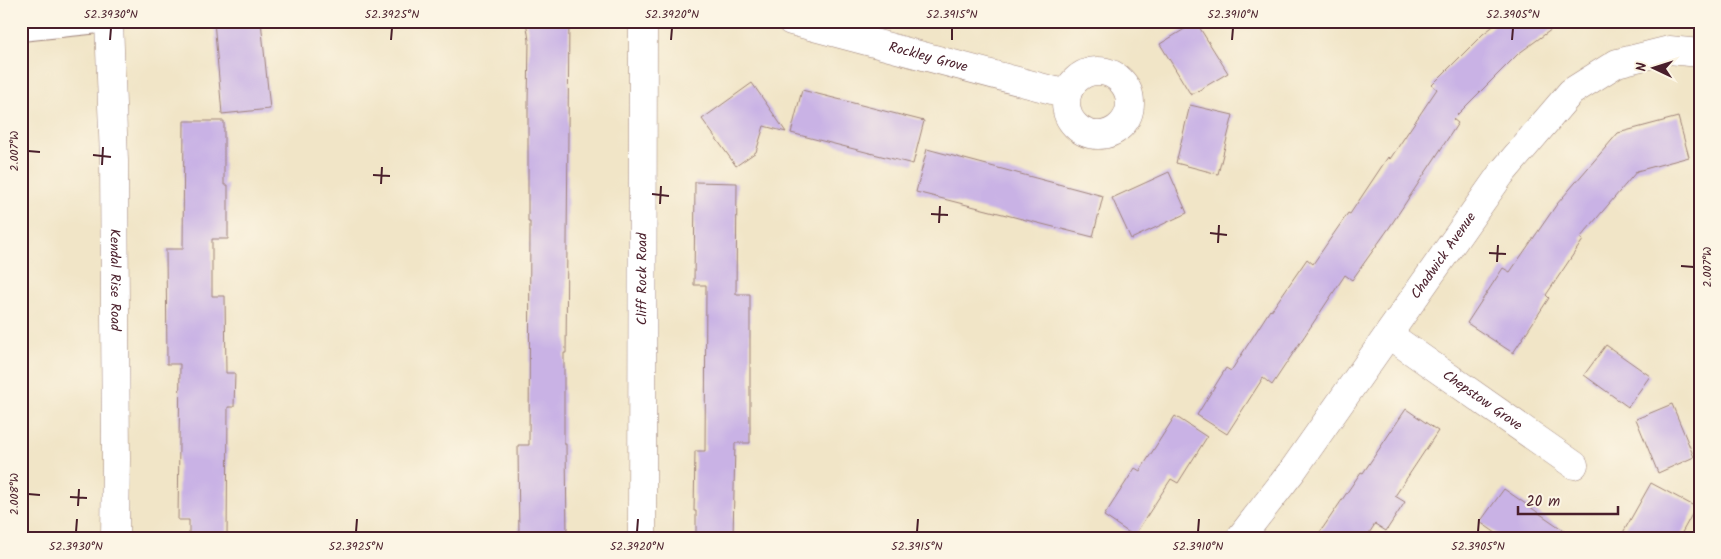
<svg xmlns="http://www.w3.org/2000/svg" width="1721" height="559" font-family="Kalam,sans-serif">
  <rect width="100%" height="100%" fill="#fcf5e5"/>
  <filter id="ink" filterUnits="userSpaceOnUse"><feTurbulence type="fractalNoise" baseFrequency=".02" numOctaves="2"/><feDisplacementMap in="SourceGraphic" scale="10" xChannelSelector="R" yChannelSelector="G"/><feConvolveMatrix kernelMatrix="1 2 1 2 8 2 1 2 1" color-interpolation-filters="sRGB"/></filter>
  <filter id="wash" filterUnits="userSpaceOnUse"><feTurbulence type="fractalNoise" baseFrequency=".0096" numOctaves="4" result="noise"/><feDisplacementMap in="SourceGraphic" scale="20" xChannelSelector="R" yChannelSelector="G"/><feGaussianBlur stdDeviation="1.12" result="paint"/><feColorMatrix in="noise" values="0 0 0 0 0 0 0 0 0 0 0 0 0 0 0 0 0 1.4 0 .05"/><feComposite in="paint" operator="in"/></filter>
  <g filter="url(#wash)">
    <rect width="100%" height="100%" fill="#f1e5c7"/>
    <g id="blocks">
      <!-- building -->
      <g fill="#c9b2e5">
        <path d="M214 21H261L270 109 222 114Z"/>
        <path d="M526 21H569L566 353H564V444H566L567 538H519L518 445H529L530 222H528V103L529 40Z"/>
        <path d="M1500 21H1563L1518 54 1453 119 1458 123 1389 228 1352 280 1345 275 1272 385 1263 378 1227 434 1197 415 1226 368 1231 371 1270 310 1271 311 1307 259 1313 264 1348 213 1350 214 1388 157 1390 159 1437 89 1432 85 1483 34Z"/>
        <path d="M1196 22 1228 73 1191 95 1160 44Z"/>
        <path d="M752 83 786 132 764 126 756 152 736 166 702 119Z"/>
        <path d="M802 90 924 121 913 164 791 133Z"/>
        <path d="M1190 105 1233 115 1218 174 1176 163Z"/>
        <path d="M1678 117 1689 157 1637 171 1580 238 1583 240 1546 295 1549 298 1513 353 1467 323 1503 268 1510 272 1557 204 1618 133Z"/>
        <path d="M184 121H224V185H228V239H212V296H225L226 373H235L234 407H228L227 538H189V520H178L180 364H167L166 249H183Z"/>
        <path d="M927 149 1103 196 1093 237 916 192Z"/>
        <path d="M1169 172 1187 213 1131 239 1112 198Z"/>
        <path d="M695 182 737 183 736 294H750V443H735L733 538H696V511H694L695 451H705L706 285H694Z"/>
        <path d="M1606 345 1650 376 1628 407 1584 375Z"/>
        <path d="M1672 404 1694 457 1658 473 1636 419Z"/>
        <path d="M1406 409 1438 431 1395 496 1405 502 1386 531 1375 524 1366 538H1316L1361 472 1363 473Z"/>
        <path d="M1175 416 1207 437 1178 483 1171 479 1134 536 1104 516 1135 468 1140 471Z"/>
        <path d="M1651 483 1696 507 1679 538H1620Z"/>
        <path d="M1504 489 1575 538H1503L1480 522Z"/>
      </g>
    </g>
  </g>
  <g filter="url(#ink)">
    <use href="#blocks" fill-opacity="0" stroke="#9e8279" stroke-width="1"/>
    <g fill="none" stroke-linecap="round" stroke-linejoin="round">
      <defs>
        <path id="service" d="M21 33 109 24"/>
        <g id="minor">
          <path id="s1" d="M109 21 114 161 116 459 115 538"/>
          <path id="s2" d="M791 21 1067 94"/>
          <circle cx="1098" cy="103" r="32"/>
          <path id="s3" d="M1389 335 1574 465"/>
          <path id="s4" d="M642 538 643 21"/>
          <path id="s5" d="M1240 538 1293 470 1501 174 1571 92 1617 63 1669 50 1700 53"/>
        </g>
      </defs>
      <!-- service casing -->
      <use href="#service" stroke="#9e8279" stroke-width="18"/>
      <!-- minor casing -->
      <use href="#minor" stroke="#9e8279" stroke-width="29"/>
      <!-- service -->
      <use href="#service" stroke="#fff" stroke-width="16"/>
      <!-- minor -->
      <use href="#minor" stroke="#fff" stroke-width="28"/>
    </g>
  </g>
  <!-- ticks -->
  <path fill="none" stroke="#4a1f2b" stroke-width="2" d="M110 40 111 28M391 40 392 28M671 40 672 28M952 40V28M1232 40 1233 28M1512 40 1513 28M28 151 40 152M93 155 111 157M102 165 103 147M373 175 390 176M381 184 382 167M652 194 669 196M660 204 661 186M931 214 948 215M939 223 940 206M1210 233 1227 235M1218 243 1219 225M1489 253 1506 254M1497 262 1498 245M1681 266 1694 267M28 494 40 495M70 497 87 498M78 506 79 489M76 532 77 519M356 532 357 519M637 532 638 519M917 532 918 519M1198 532 1199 519M1478 532 1479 519"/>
  <g text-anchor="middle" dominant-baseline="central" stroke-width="4" stroke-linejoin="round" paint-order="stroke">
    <!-- street labels -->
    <g font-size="14" fill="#4a1f2b" stroke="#fcf5e5">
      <text stroke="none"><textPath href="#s2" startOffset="142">Rockley Grove</textPath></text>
      <text stroke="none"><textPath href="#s5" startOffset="348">Chadwick Avenue</textPath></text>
      <text stroke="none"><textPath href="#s1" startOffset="259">Kendal Rise Road</textPath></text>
      <text stroke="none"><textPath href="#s4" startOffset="259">Cliff Rock Road</textPath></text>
      <text stroke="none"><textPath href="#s3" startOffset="114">Chepstow Grove</textPath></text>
    </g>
  </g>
  <!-- margin -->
  <rect width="1721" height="559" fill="none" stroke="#fcf5e5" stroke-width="55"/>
  <!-- north arrow -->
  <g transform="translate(1654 68) rotate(274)" stroke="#fcf5e5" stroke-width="4" paint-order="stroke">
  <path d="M0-4L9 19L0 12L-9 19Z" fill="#4a1f2b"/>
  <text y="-8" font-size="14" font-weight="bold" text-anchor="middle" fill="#4a1f2b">N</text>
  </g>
  <!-- scale -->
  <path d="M1518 506v8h100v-8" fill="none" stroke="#4a1f2b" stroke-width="2.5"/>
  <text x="1526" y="506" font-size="15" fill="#4a1f2b" stroke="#fcf5e5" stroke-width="4" paint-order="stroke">20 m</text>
  <rect x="28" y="28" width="1666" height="504" fill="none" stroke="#4a1f2b" stroke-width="2"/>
  <g font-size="12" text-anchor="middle" fill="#4a1f2b">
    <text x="111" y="18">52.3930°N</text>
    <text x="392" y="18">52.3925°N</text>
    <text x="672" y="18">52.3920°N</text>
    <text x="952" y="18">52.3915°N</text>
    <text x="1233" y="18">52.3910°N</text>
    <text x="1513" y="18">52.3905°N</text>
    <text transform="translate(14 151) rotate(-90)" y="4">2.007°W</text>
    <text transform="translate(1707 267) rotate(-90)" y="4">2.007°W</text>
    <text transform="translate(14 494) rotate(-90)" y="4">2.008°W</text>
    <text x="76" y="550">52.3930°N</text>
    <text x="356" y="550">52.3925°N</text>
    <text x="637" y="550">52.3920°N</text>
    <text x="917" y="550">52.3915°N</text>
    <text x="1198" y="550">52.3910°N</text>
    <text x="1478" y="550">52.3905°N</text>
  </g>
</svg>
